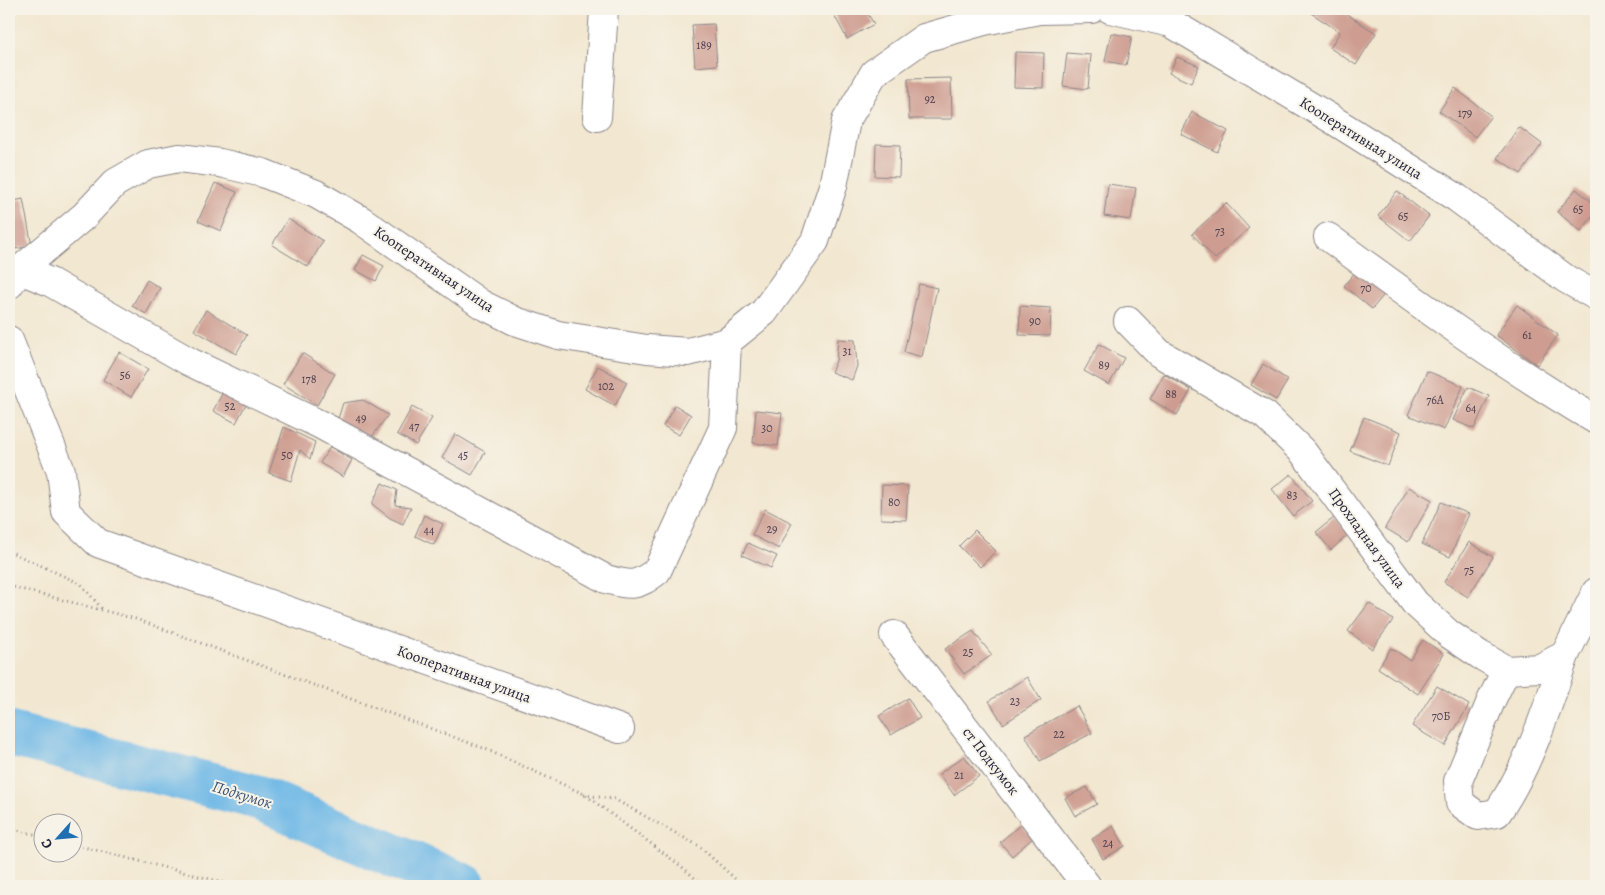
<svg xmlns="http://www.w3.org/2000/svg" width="1605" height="895" font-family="Alegreya,serif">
  <rect width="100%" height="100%" fill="#f7f3e8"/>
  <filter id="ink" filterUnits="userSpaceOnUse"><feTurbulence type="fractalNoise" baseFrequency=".02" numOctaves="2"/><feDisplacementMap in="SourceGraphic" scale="10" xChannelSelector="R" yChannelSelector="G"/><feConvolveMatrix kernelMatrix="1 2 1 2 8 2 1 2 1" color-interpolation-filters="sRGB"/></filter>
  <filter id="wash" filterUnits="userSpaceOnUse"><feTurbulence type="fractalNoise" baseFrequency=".0096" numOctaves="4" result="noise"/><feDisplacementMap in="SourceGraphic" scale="20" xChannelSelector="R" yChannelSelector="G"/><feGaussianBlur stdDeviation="1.12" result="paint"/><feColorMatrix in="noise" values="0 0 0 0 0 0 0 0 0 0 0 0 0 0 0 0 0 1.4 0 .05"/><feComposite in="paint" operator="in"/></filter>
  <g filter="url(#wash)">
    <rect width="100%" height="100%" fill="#f2e7d0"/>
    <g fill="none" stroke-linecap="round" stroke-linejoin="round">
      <!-- river -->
      <path stroke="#6eb8e6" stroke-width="45" d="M9 734 257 797 464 886"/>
    </g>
    <g id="blocks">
      <!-- building -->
      <g fill="#ce9c90">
        <path d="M831 9H865L874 24 847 39Z"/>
        <path d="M1305 9H1339L1376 33 1356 65 1330 48 1340 32Z"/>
        <path d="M714 24 717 65 695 67 692 25Z"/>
        <path d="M1111 33 1132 37 1126 65 1105 61Z"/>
        <path d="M1015 52 1044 53 1043 88 1014 87Z"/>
        <path d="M1067 53 1091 55 1088 89 1063 86Z"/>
        <path d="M1177 57 1199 66 1191 83 1169 73Z"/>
        <path d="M951 78 952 119H909L908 79Z"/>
        <path d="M1455 88 1491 116 1475 137 1439 111Z"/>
        <path d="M1192 112 1228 131 1217 152 1181 134Z"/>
        <path d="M1519 127 1542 144 1521 174 1497 158Z"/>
        <path d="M876 144 900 145 899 177 875 176Z"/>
        <path d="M215 183 237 192 221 231 198 221Z"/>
        <path d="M1108 184 1136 188 1131 220 1104 216Z"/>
        <path d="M1576 189 1596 205V212L1581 231 1557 212Z"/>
        <path d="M1397 191 1429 216 1410 241 1378 216Z"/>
        <path d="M23 199 32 246 9 250V202Z"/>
        <path d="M1226 203 1249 228 1215 259 1192 234Z"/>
        <path d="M288 219 323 241 308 267 272 245Z"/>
        <path d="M363 255 384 266 376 281 355 270Z"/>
        <path d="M1359 267 1388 290 1372 309 1344 286Z"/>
        <path d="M147 280 160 288 146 314 132 306Z"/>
        <path d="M919 284 937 288 922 357 904 352Z"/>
        <path d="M1517 305 1558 335 1537 365 1496 335Z"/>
        <path d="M1020 306 1051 308 1050 336 1019 335Z"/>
        <path d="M206 310 247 335 236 354 194 330Z"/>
        <path d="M838 339 855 340 857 366 852 380 831 372 836 361Z"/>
        <path d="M1099 344 1124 358 1109 385 1084 371Z"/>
        <path d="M119 352 148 369 131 397 103 380Z"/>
        <path d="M302 353 335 374 317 405 283 384Z"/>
        <path d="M1263 364 1288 380 1276 400 1251 385Z"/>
        <path d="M598 366 627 382 615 406 585 389Z"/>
        <path d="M1427 371 1463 386 1444 430 1408 415Z"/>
        <path d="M1164 374 1191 390 1177 415 1150 399Z"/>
        <path d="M1468 387 1489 396 1474 429 1453 420Z"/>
        <path d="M224 390 247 402 236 423 213 411Z"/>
        <path d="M363 400 388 415 371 438 337 422 343 403Z"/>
        <path d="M675 405 691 415 679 435 663 426Z"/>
        <path d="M412 407 432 418 416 445 397 434Z"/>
        <path d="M756 410 782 413 778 446 753 443Z"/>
        <path d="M1364 417 1401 432 1388 466 1350 451Z"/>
        <path d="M284 427 315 442 310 459 300 450 291 481 269 473Z"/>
        <path d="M455 434 485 452 472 475 442 458Z"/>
        <path d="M330 447 352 460 343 477 320 463Z"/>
        <path d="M1291 474 1312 501 1293 516 1272 489Z"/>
        <path d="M382 483 397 490 395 505 411 507 403 524 390 518 372 504Z"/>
        <path d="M882 485 908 486 906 520 881 519Z"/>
        <path d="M1409 487 1432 500 1408 542 1385 528Z"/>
        <path d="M1441 502 1469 514 1450 557 1422 544Z"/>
        <path d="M765 509 792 523 779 549 752 535Z"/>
        <path d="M424 515 443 524 434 545 415 536Z"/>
        <path d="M1335 517 1349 534 1331 550 1316 532Z"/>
        <path d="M975 530 996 551 980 567 959 546Z"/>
        <path d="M1469 542 1493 557 1468 597 1444 582Z"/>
        <path d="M748 543 777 556 771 568 742 555Z"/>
        <path d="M1369 603 1393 620 1372 649 1348 631Z"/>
        <path d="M973 631 992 655 964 674 945 649Z"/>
        <path d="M1423 640 1444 654 1418 694 1378 668 1391 648 1410 660Z"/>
        <path d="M1027 677 1041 700 1003 724 989 701Z"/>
        <path d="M1437 686 1469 705 1445 746 1412 726Z"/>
        <path d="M908 698 920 718 891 735 879 716Z"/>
        <path d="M1077 706 1092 733 1040 761 1025 735Z"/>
        <path d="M964 756 979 776 954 795 939 774Z"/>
        <path d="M1087 787 1097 804 1075 816 1065 798Z"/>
        <path d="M1021 824 1033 838 1012 856 1000 842Z"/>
        <path d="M1113 826 1125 846 1103 859 1092 839Z"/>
      </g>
    </g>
  </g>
  <g filter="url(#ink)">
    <use href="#blocks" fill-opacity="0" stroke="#8a8486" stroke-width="1"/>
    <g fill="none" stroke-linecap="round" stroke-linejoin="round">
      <defs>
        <g id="minor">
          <path d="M1110 9 1171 23 1330 118 1457 198 1566 279 1596 296"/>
          <path d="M597 117 604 9"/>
          <path d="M1328 237C1415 301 1503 365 1596 420"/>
          <path d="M9 271 20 270 50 282 190 362 321 425 606 579C632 586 636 587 657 571L723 428 727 342"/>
          <path d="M9 285 20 270 84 216 115 183 148 164 179 158 220 163 263 173 316 194 361 220 481 304 515 321 558 335 647 349 688 352 727 342 764 312 815 241 833 186 846 121 874 73 924 38 984 21 1039 10 1091 9"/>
          <path d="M1128 321 1159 353 1265 415 1303 452 1415 603 1449 634 1480 655 1506 670 1540 668 1565 655 1596 592"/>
          <path d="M9 340 61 471 66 512 98 543 620 729"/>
          <path d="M894 635 1087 886"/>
          <path d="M1506 670 1491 701 1458 781 1460 803 1478 816 1497 813C1528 769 1548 706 1565 655"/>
        </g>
      </defs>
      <!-- minor casing -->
      <use href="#minor" stroke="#8a8486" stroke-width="30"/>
      <!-- path -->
      <g stroke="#8a8486" stroke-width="3" stroke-dasharray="1 4" stroke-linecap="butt">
        <path d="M9 551 81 584 102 609"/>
        <path d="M9 586 136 619 483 748 584 794 681 866 704 886"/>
        <path d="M584 795 614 799 699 846 743 886"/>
        <path d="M9 828 42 836"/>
        <path d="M72 844 218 881 233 886"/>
      </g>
      <!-- minor -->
      <use href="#minor" stroke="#fff" stroke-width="28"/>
    </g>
  </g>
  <g text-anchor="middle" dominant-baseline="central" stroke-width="4" stroke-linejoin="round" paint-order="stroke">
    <!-- number labels -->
    <g font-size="12" fill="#4d4050">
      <text x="704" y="45">189</text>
      <text x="930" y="99">92</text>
      <text x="1465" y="113">179</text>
      <text x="1578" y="209">65</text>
      <text x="1403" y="216">65</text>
      <text x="1220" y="231">73</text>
      <text x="1366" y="288">70</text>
      <text x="1035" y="321">90</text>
      <text x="1527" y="335">61</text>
      <text x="847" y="351">31</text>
      <text x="1104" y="365">89</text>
      <text x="125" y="375">56</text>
      <text x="309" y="379">178</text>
      <text x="606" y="386">102</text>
      <text x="1171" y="394">88</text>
      <text x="1435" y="400">76А</text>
      <text x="230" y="406">52</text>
      <text x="1471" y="408">64</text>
      <text x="361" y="418">49</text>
      <text x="414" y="426">47</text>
      <text x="767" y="428">30</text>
      <text x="287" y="455">50</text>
      <text x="463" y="455">45</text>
      <text x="1292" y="495">83</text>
      <text x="894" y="502">80</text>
      <text x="772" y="529">29</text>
      <text x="429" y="530">44</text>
      <text x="1469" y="570">75</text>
      <text x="968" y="652">25</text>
      <text x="1015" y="701">23</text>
      <text x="1441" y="716">70Б</text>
      <text x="1059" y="734">22</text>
      <text x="959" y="775">21</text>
      <text x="1108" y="843">24</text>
    </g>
    <!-- street labels -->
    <g font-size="15" fill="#22223b" stroke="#f7f3e8">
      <text transform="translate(1361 138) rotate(32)">Кооперативная улица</text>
      <text transform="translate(434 269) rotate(34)">Кооперативная улица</text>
      <text transform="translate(1367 538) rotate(54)">Прохладная улица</text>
      <text transform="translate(464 674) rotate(20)">Кооперативная улица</text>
      <text transform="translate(991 761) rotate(52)">ст Подкумок</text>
    </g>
    <!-- water labels -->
    <g font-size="16" font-style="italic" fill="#3d5677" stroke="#f7f3e8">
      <text transform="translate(242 795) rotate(17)">Подкумок</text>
    </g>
  </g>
  <!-- margin -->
  <rect width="1605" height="895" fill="none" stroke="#f7f3e8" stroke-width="30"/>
  <!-- north arrow -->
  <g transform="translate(58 838) rotate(243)"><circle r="24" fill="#f7f3e8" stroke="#a29fa3"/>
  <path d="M0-4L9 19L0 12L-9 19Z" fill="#1f6fb2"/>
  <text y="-8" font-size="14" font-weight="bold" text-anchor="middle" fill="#22223b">С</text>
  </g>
</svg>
